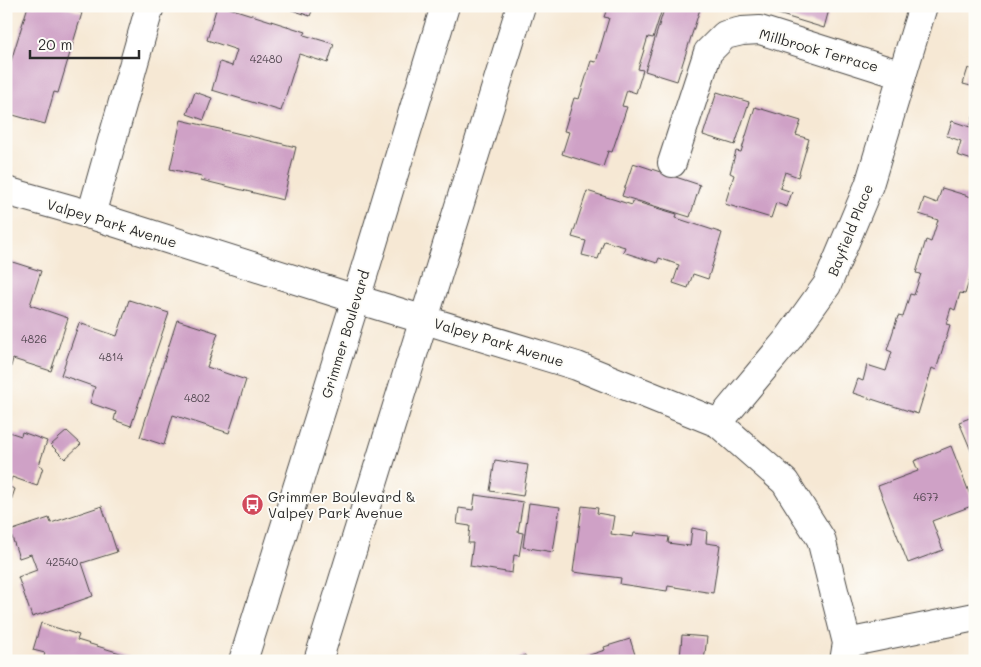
<svg xmlns="http://www.w3.org/2000/svg" width="981" height="667" font-family="Mali,sans-serif">
  <rect width="100%" height="100%" fill="#fdfcf7"/>
  <filter id="ink" filterUnits="userSpaceOnUse"><feTurbulence type="fractalNoise" baseFrequency=".02" numOctaves="2"/><feDisplacementMap in="SourceGraphic" scale="10" xChannelSelector="R" yChannelSelector="G"/><feConvolveMatrix kernelMatrix="1 2 1 2 8 2 1 2 1" color-interpolation-filters="sRGB"/></filter>
  <filter id="wash" filterUnits="userSpaceOnUse"><feTurbulence type="fractalNoise" baseFrequency=".0096" numOctaves="4" result="noise"/><feDisplacementMap in="SourceGraphic" scale="20" xChannelSelector="R" yChannelSelector="G"/><feGaussianBlur stdDeviation="1.12" result="paint"/><feColorMatrix in="noise" values="0 0 0 0 0 0 0 0 0 0 0 0 0 0 0 0 0 1.4 0 .05"/><feComposite in="paint" operator="in"/></filter>
  <g filter="url(#wash)">
    <rect width="100%" height="100%" fill="#f6e8d4"/>
    <g id="blocks">
      <!-- building -->
      <g fill="#cfa1c6">
        <path d="M28 6H62L82 13 58 93 54 92 45 124 6 113V77Z"/>
        <path d="M217 6H223L306 32 304 35 334 44 328 63 299 54 281 111 212 90 220 62 232 66 237 50 207 40Z"/>
        <path d="M280 6H314L310 16Z"/>
        <path d="M608 6H663L653 38 648 37 638 69 643 70 636 93 627 90 622 106 627 107 612 152 608 151 603 167 562 154 569 132 564 131 574 98 579 99 591 61 596 62 609 18 604 17Z"/>
        <path d="M665 6H691L700 9 677 81 645 71Z"/>
        <path d="M752 6H830L824 28Z"/>
        <path d="M968 68 975 70V87L963 84Z"/>
        <path d="M195 92 212 98 204 120 187 114Z"/>
        <path d="M717 92 749 102 735 145 703 135Z"/>
        <path d="M755 107 801 121 796 135 809 139 798 177 785 172 780 188 792 192 787 207 776 203 771 218 725 204 734 175 730 173 736 151 741 152Z"/>
        <path d="M974 114H975V161L957 155 961 141 947 136 952 121 970 127Z"/>
        <path d="M181 120 296 147 283 200 201 180 202 176 170 169Z"/>
        <path d="M633 163 700 185 690 217 622 196Z"/>
        <path d="M942 188 975 198V244L973 248H975V262L965 294 960 293 955 310 951 308 946 324 950 325 936 370 932 368 918 414 853 393 858 379 863 381 867 365 886 371 892 352 887 350 898 316 903 317 910 294 914 295 921 274 916 273 926 240 931 242 938 220 919 214 924 198 937 203Z"/>
        <path d="M587 191 632 205 633 201 677 214 676 218 722 233 708 279 693 274 688 288 673 283 679 265 659 258 657 263 623 252 625 247 604 241 598 259 582 255 586 241 572 237Z"/>
        <path d="M6 260 41 271 30 305 68 318 51 371 13 359 8 377 6 376Z"/>
        <path d="M129 300 169 313 131 426 114 420 116 412 90 403 95 387 61 375 79 323 117 336Z"/>
        <path d="M177 320 218 333 207 367 246 380 229 433 173 415 164 445 140 437Z"/>
        <path d="M975 416V460L959 422Z"/>
        <path d="M6 431 21 436 22 432 47 441 39 465 43 467 37 486 12 477 9 487 15 489 7 512Z"/>
        <path d="M67 431 81 444 65 459 51 445Z"/>
        <path d="M951 446 974 505 932 521 943 550 908 563 878 486 918 471 914 461Z"/>
        <path d="M495 460 528 465 523 496 490 491Z"/>
        <path d="M475 495 523 502 518 532 523 533 519 556 514 555 512 573 470 566 473 543H468L470 526 457 524 459 508 473 510Z"/>
        <path d="M529 503 560 507 553 552 523 547Z"/>
        <path d="M102 506 117 552 82 563 93 596 32 617 18 577 37 570 31 554 19 558 10 531 49 518 51 523Z"/>
        <path d="M582 506 598 508 597 513 614 516 611 534 633 537 634 533 669 537 668 543 690 546 692 528 707 531 706 543 720 545 713 593 668 586 667 591 620 584 621 578 573 572Z"/>
        <path d="M41 623 79 635 77 640 130 656 129 661H43L45 653 33 650Z"/>
        <path d="M682 635 707 637 704 661 680 659Z"/>
        <path d="M630 639 637 661H571L605 650 604 647Z"/>
        <path d="M525 655 527 661H511Z"/>
      </g>
    </g>
  </g>
  <g filter="url(#ink)">
    <use href="#blocks" fill-opacity="0" stroke="#494744" stroke-width="1"/>
    <g fill="none" stroke-linecap="round" stroke-linejoin="round">
      <defs>
        <g id="street">
          <path d="M672 163 708 52 725 35 742 31 760 30 902 75"/>
          <path d="M6 191 91 215 356 299 577 366 718 423 785 482 821 539 847 643 844 661"/>
          <path d="M91 215 150 6"/>
          <path d="M718 423 789 338 827 285 869 185 923 6"/>
          <path d="M847 643 975 617"/>
        </g>
        <g id="secondary">
          <path d="M243 661 356 299 445 6"/>
          <path d="M318 661 521 6"/>
        </g>
      </defs>
      <!-- street casing -->
      <use href="#street" stroke="#494744" stroke-width="30"/>
      <!-- secondary casing -->
      <use href="#secondary" stroke="#494744" stroke-width="30"/>
      <!-- street -->
      <use href="#street" stroke="#fff" stroke-width="28"/>
      <!-- secondary -->
      <use href="#secondary" stroke="#fff" stroke-width="28"/>
    </g>
  </g>
  <!-- icons -->
  <defs>
    <symbol id="bus-disc" viewBox="-11 -11 22 22"><circle r="9.5" fill="#d1495b" stroke="#fdfcf7"/><path d="M-5-6H5V4H4V6H2V4H-2V6H-4V4H-5ZM-3.5-4V0h7V-4ZM-3.5 1.2v1.5H-2V1.2ZM2 1.2v1.5H3.5V1.2Z" fill="#fff"/></symbol>
  </defs>
  <g fill-rule="evenodd">
    <use href="#bus-disc" x="240" y="492" width="25" height="25"/>
  </g>
  <g text-anchor="middle" dominant-baseline="central" stroke-width="4" stroke-linejoin="round" paint-order="stroke">
    <!-- number labels -->
    <g font-size="11" fill="#544852">
      <text x="266" y="58">42480</text>
      <text x="34" y="338">4826</text>
      <text x="111" y="356">4814</text>
      <text x="197" y="397">4802</text>
      <text x="926" y="496">4677</text>
      <text x="62" y="561">42540</text>
    </g>
    <!-- street labels -->
    <g font-size="14" fill="#2b2b2b" stroke="#fdfcf7">
      <text transform="translate(819 50) rotate(16)">Millbrook Terrace</text>
      <text transform="translate(112 223) rotate(17)">Valpey Park Avenue</text>
      <text transform="translate(850 230) rotate(-68)">Bayfield Place</text>
      <text transform="translate(345 334) rotate(-73)">Grimmer Boulevard</text>
      <text transform="translate(499 342) rotate(17)">Valpey Park Avenue</text>
    </g>
    <!-- poi labels -->
    <g font-size="14" fill="#2b2b2b" stroke="#fdfcf7" text-anchor="start">
      <text x="268" y="496">Grimmer Boulevard &amp;<tspan x="268" dy="16">Valpey Park Avenue</tspan></text>
    </g>
  </g>
  <!-- margin -->
  <rect width="981" height="667" fill="none" stroke="#fdfcf7" stroke-width="25"/>
  <!-- scale -->
  <path d="M30 50v8h109v-8" fill="none" stroke="#2b2b2b" stroke-width="2.5"/>
  <text x="38" y="50" font-size="15" fill="#2b2b2b" stroke="#fdfcf7" stroke-width="4" paint-order="stroke">20 m</text>
</svg>
